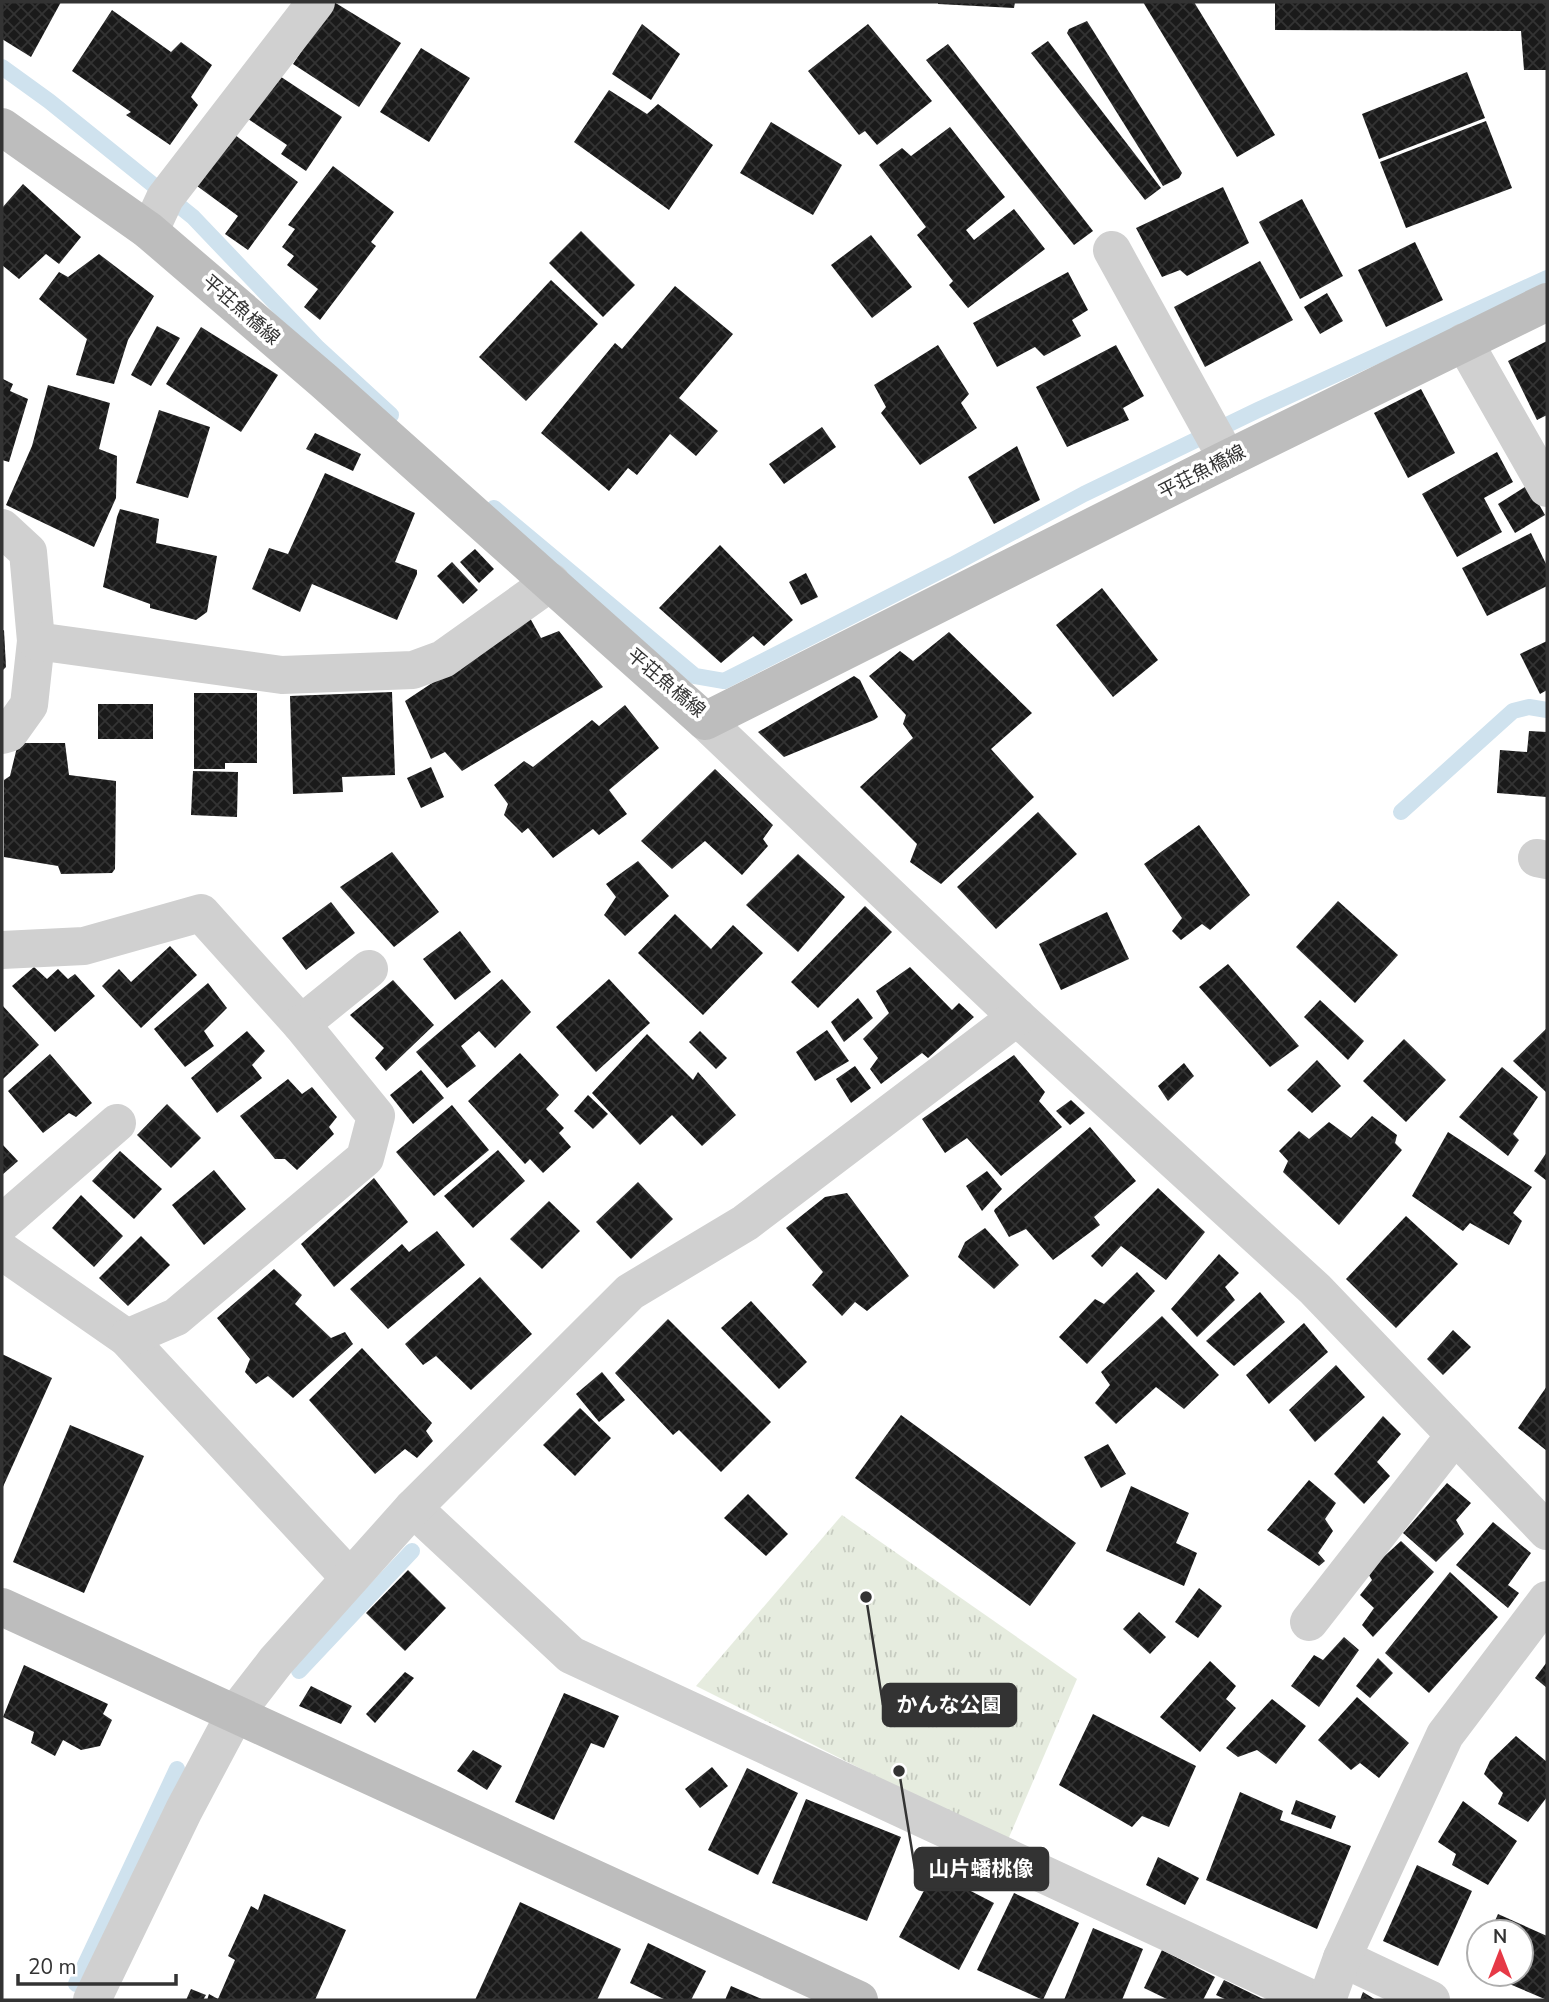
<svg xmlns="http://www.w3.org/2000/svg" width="1549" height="2002" font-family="'Nunito Sans','Noto Sans JP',sans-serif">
  <defs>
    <pattern id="park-tufts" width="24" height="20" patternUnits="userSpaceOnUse" patternTransform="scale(1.75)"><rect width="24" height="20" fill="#e6ecdf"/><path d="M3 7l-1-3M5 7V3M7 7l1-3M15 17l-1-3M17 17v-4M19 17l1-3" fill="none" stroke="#c6cbc0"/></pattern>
    <pattern id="building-cross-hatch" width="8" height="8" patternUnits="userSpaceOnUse" patternTransform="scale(1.75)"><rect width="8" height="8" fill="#1a1a1a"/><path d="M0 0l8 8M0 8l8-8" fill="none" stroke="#333"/></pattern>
  </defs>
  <rect width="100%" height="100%" fill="#fff"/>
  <!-- park -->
  <path fill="url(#park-tufts)" d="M842 1515 1077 1679 1007 1842 696 1686Z"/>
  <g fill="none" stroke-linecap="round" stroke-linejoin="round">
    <!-- stream -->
    <g stroke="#cfe2ee" stroke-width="16">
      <path d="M2 67 49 101 193 217 318 348 391 415"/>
      <path d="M494 508 695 676 724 681 952 565 1084 494 1258 410 1547 278"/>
      <path d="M1401 812 1513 711 1529 707 1547 710"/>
      <path d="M299 1671 412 1551"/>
      <path d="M76 1984 177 1769"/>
    </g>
  </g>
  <!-- building -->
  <g fill="url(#building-cross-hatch)">
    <path d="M2 2H61L31 57 2 39Z"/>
    <path d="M334 2 401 43 359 107 293 64Z"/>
    <path d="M938 2H1015L1014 8 938 4Z"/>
    <path d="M1143 2H1194L1275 135 1237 157Z"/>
    <path d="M1275 2H1547V70H1524L1521 31 1275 30Z"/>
    <path d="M112 10 171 52 181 42 212 65 191 97 198 105 170 145 126 115 131 112 72 71Z"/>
    <path d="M1087 21 1182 173 1179 178 1163 186 1067 33 1069 29Z"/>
    <path d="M642 24 680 54 651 100 612 74Z"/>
    <path d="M868 24 932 101 877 145 865 131 859 135 808 71Z"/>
    <path d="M1048 41 1161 188 1145 200 1031 53Z"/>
    <path d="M948 44 1093 231 1074 245 926 60Z"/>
    <path d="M421 48 470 78 429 142 380 112Z"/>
    <path d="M272 71 342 117 306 171 281 154 287 145 242 115Z"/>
    <path d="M1467 72 1485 118 1379 159 1362 114Z"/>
    <path d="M609 90 647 114 658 104 713 145 669 210 574 142Z"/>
    <path d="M1486 121 1512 188 1406 228 1380 162Z"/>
    <path d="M771 122 842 165 813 215 740 173Z"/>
    <path d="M950 127 1005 197 966 230 974 240 1014 209 1045 249 968 308 949 285 953 281 917 235 926 227 879 165 902 148 911 156Z"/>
    <path d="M235 135 298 182 248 250 225 234 238 216 197 186Z"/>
    <path d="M333 166 394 212 371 242 376 246 320 320 304 307 318 289 287 265 294 256 282 247 295 229 288 225Z"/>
    <path d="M23 184 81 237 59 264 46 254 19 279 2 265V208Z"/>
    <path d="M1223 187 1249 243 1187 276 1180 270 1162 277 1136 228Z"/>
    <path d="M1302 199 1343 276 1300 299 1259 222Z"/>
    <path d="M581 231 635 285 603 317 549 263Z"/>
    <path d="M871 235 912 287 872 318 831 265Z"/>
    <path d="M1415 242 1443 300 1386 327 1358 270Z"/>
    <path d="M99 254 154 296 128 340 114 384 76 375 87 339 39 299 59 272 68 277Z"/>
    <path d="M1260 261 1293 320 1205 367 1174 307Z"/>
    <path d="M1068 272 1088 310 1072 320 1081 336 1044 356 1035 347 997 367 973 323Z"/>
    <path d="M551 280 598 324 526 401 479 357Z"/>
    <path d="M675 286 733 334 679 398 718 431 696 456 670 434 637 475 628 468 609 491 541 433 615 343 622 349Z"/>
    <path d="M1327 293 1343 321 1320 334 1304 307Z"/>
    <path d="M157 326 180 338 151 386 131 375Z"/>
    <path d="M201 327 278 375 241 432 166 384Z"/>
    <path d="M1547 341V415L1537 420 1508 361Z"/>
    <path d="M938 345 969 394 961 403 977 428 920 465 881 413 886 407 874 385Z"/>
    <path d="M1116 345 1144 396 1123 408 1129 420 1067 447 1036 387Z"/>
    <path d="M3 379 13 384 10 391 28 399 9 462 2 460Z"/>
    <path d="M48 385 110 403 99 449 117 456 116 498 94 547 6 505 32 446Z"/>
    <path d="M1421 389 1455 453 1408 478 1374 413Z"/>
    <path d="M159 410 210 427 188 498 136 483Z"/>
    <path d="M822 427 836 447 784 484 769 464Z"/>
    <path d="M315 433 361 454 353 471 306 449Z"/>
    <path d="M1017 446 1040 500 994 524 968 477Z"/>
    <path d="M1497 452 1513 482 1484 498 1502 532 1457 557 1422 494Z"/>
    <path d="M325 473 415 513 395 562 417 570V574L397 620 312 584 300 612 252 589 269 548 288 554Z"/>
    <path d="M1528 485 1545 515 1515 533 1498 504Z"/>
    <path d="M120 509 159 519 156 543 217 556 207 612 196 620 150 608V604L103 587 117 517Z"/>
    <path d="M1531 533 1547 566V586L1487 616 1462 568Z"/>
    <path d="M720 545 793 620 764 646 753 636 721 663 659 608Z"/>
    <path d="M475 549 494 569 479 583 460 562Z"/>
    <path d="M452 562 478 590 463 604 437 576Z"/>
    <path d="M806 573 818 597 801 605 789 582Z"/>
    <path d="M1102 588 1158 660 1113 697 1056 625Z"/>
    <path d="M530 618 541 638 559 631 603 687 462 771 445 752 431 759 405 701Z"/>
    <path d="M4 630 6 667 2 671V631Z"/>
    <path d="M949 632 1032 713 991 749 1034 797 941 884 910 862 917 844 860 787 913 738 903 724 906 715 869 676 900 651 913 661Z"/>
    <path d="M1547 641V690L1540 694 1520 654Z"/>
    <path d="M854 676 860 680 878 717 874 720 784 757 758 732Z"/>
    <path d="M392 692 395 775 342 777 343 792 293 794 290 696Z"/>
    <path d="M194 693H257V763H225V769H194Z"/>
    <rect x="98" y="704" width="55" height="35"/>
    <path d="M625 705 659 748 609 790 627 814 599 835 593 829 553 858 528 828 522 833 504 815 508 804 494 785 524 761 533 767 592 720 599 726Z"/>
    <path d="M1529 731 1547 732V797L1497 793 1500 750 1527 752Z"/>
    <path d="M18 743H65L69 775 116 781 115 869 112 873 61 874 58 866 4 857V780L10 776Z"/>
    <path d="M431 767 444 797 421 808 407 778Z"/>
    <path d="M715 769 773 825 763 839 768 846 742 875 705 841 672 869 641 841Z"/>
    <path d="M193 771 238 772 237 817 191 815Z"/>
    <path d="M1038 812 1077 854 996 929 957 887Z"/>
    <path d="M1199 825 1250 895 1210 930 1202 924 1181 940 1172 931 1182 918 1144 864Z"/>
    <path d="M392 852 439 912 394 947 340 887Z"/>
    <path d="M798 854 845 897 798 952 746 905Z"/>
    <path d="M638 861 669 896 625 936 604 915 616 897 606 884Z"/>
    <path d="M1338 901 1398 955 1355 1003 1296 947Z"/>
    <path d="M331 902 355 933 306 970 282 938Z"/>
    <path d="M865 906 892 932 818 1008 791 982Z"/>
    <path d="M1107 912 1129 959 1061 990 1039 944Z"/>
    <path d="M675 914 711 949 733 925 763 953 703 1015 638 953Z"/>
    <path d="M460 931 491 972 455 1000 423 959Z"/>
    <path d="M170 946 197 975 141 1028 102 986 119 969 131 982Z"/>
    <path d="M1228 964 1299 1046 1270 1067 1199 987Z"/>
    <path d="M34 967 47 979 58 969 68 979 75 974 95 996 55 1032 12 986Z"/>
    <path d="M910 967 952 1010 959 1003 974 1017 928 1058 922 1053 881 1084 870 1069 878 1058 863 1039 889 1013 876 991Z"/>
    <path d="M502 979 531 1012 495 1048 479 1031 461 1046 476 1066 447 1088 416 1052Z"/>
    <path d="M609 979 650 1023 596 1072 556 1027Z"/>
    <path d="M393 980 434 1025 386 1071 375 1058 384 1048 350 1015Z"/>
    <path d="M208 983 227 1008 204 1031 214 1046 185 1067 154 1029Z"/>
    <path d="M858 998 873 1018 844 1042 831 1022Z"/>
    <path d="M1320 1000 1364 1041 1348 1060 1304 1017Z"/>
    <path d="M2 1005 39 1045 3 1079 2 1077Z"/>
    <path d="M1547 1028V1093L1513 1061Z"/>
    <path d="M827 1030 849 1061 815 1081 796 1052Z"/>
    <path d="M247 1031 265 1051 252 1065 262 1078 217 1113 191 1078Z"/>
    <path d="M700 1031 727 1058 716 1069 689 1042Z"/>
    <path d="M647 1034 693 1080 698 1072 736 1115 702 1146 672 1115 640 1145 592 1093Z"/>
    <path d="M1404 1039 1446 1080 1406 1122 1363 1081Z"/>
    <path d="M520 1053 559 1095 546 1109 564 1128 559 1133 571 1147 543 1173 530 1159 525 1164 468 1101Z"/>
    <path d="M50 1054 92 1103 76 1117 69 1113 43 1133 8 1091Z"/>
    <path d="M1014 1055 1045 1092 1039 1101 1062 1127 1001 1176 967 1138 945 1153 922 1119Z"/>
    <path d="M1317 1060 1341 1086 1312 1113 1287 1090Z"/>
    <path d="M1184 1063 1194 1076 1168 1101 1158 1086Z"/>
    <path d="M855 1066 871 1088 851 1103 836 1079Z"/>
    <path d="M1502 1067 1538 1097 1513 1134 1519 1140 1508 1156 1459 1117Z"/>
    <path d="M421 1070 444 1098 413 1124 390 1095Z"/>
    <path d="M288 1079 302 1094 312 1087 337 1117 329 1127 334 1134 297 1170 285 1159H275L240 1116Z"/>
    <path d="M588 1095 608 1114 593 1129 574 1111Z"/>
    <path d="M1071 1100 1085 1113 1070 1125 1056 1111Z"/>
    <path d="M167 1104 201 1138 171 1168 137 1135Z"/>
    <path d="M452 1105 489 1150 434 1196 396 1152Z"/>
    <path d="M1372 1116 1397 1135 1395 1143 1402 1150 1339 1225 1283 1172 1288 1161 1279 1151 1299 1131 1309 1139 1329 1122 1351 1138Z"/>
    <path d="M1090 1127 1136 1181 1094 1217 1100 1225 1053 1260 1026 1229 1009 1237 994 1211 995 1209Z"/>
    <path d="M1448 1132 1532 1187 1513 1213 1522 1221 1509 1245 1470 1223 1463 1231 1412 1196Z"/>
    <path d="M2 1144 18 1161 2 1175Z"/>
    <path d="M498 1150 525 1181 473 1228 444 1196Z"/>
    <path d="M120 1151 162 1189 134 1219 92 1181Z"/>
    <path d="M1547 1152V1181L1534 1171Z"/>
    <path d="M214 1170 246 1209 204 1245 172 1205Z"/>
    <path d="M987 1171 1002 1189 982 1211 966 1186Z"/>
    <path d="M374 1178 408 1222 334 1287 301 1244Z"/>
    <path d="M638 1182 673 1219 631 1259 596 1222Z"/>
    <path d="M1158 1188 1205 1232 1166 1280 1121 1246 1102 1267 1091 1256Z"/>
    <path d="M847 1193 909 1276 867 1311 855 1302 842 1316 812 1285 823 1272 786 1228 825 1197Z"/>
    <path d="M81 1195 123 1236 94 1267 52 1228Z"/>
    <path d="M549 1201 580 1231 542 1269 510 1239Z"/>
    <path d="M1406 1216 1458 1264 1396 1328 1346 1279Z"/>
    <path d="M985 1228 1019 1265 994 1289 958 1257 965 1242Z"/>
    <path d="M437 1231 465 1265 388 1329 350 1289 402 1244 409 1252Z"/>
    <path d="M141 1236 170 1265 128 1306 99 1278Z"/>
    <path d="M1219 1254 1239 1273 1225 1287 1235 1300 1197 1337 1171 1309Z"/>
    <path d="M274 1269 302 1295 295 1304 331 1338 345 1332 353 1344 293 1398 268 1376 256 1384 245 1372 250 1359 217 1318Z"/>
    <path d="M1137 1272 1155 1291 1087 1364 1059 1337 1095 1299 1104 1304Z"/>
    <path d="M480 1277 532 1334 471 1390 436 1356 423 1365 405 1344Z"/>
    <path d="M1260 1292 1285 1322 1234 1366 1206 1341Z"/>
    <path d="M751 1301 807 1362 779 1389 721 1328Z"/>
    <path d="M1162 1316 1219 1375 1184 1409 1156 1387 1116 1424 1095 1403 1110 1385 1101 1372Z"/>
    <path d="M668 1319 771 1422 721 1472 679 1430 673 1435 615 1373Z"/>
    <path d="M1304 1323 1328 1352 1269 1404 1246 1375Z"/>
    <path d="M1453 1330 1471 1347 1443 1375 1427 1359Z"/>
    <path d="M362 1348 432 1423 426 1431 433 1441 417 1458 405 1449 375 1474 309 1400Z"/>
    <path d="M2 1354 52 1378 2 1489Z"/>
    <path d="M1336 1365 1365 1397 1315 1442 1289 1410Z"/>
    <path d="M602 1372 625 1400 599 1422 576 1394Z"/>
    <path d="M1547 1386V1451L1518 1428Z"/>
    <path d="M580 1408 611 1438 575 1476 543 1445Z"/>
    <path d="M901 1415 1076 1543 1030 1606 855 1478Z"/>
    <path d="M1383 1416 1401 1434 1377 1462 1390 1476 1364 1504 1334 1474Z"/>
    <path d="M70 1425 144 1456 84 1593 13 1562Z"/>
    <path d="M1108 1444 1126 1474 1101 1488 1084 1457Z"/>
    <path d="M1309 1480 1336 1503 1325 1519 1333 1531 1318 1553 1325 1561 1319 1566 1267 1530Z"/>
    <path d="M1447 1483 1471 1503 1456 1520 1464 1534 1436 1562 1403 1533Z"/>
    <path d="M1131 1486 1189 1513 1176 1543 1197 1553 1184 1586 1106 1551Z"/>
    <path d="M748 1494 788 1534 766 1556 724 1518Z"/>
    <path d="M1493 1522 1531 1553 1508 1585 1519 1593 1508 1608 1456 1565Z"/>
    <path d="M1401 1541 1434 1572 1373 1637 1362 1625 1374 1608 1360 1595 1372 1580 1367 1572Z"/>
    <path d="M408 1570 446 1608 405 1651 366 1613Z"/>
    <path d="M1450 1572 1498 1617 1429 1693 1385 1653Z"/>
    <path d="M1199 1588 1222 1606 1198 1638 1175 1622Z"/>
    <path d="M1139 1612 1166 1637 1150 1654 1123 1629Z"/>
    <path d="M1344 1637 1359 1650 1319 1707 1291 1686 1314 1655 1323 1660Z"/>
    <path d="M1378 1658 1393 1673 1370 1698 1356 1686Z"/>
    <path d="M1210 1661 1236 1686 1226 1699 1236 1708 1200 1752 1160 1717Z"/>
    <path d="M1547 1662V1688L1535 1678Z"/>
    <path d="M24 1665 108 1704 103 1714 112 1720 100 1746 81 1750 63 1740 55 1756 31 1743 34 1732 3 1717Z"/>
    <path d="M405 1672 414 1678 375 1723 366 1714Z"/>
    <path d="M311 1686 352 1706 341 1724 299 1706Z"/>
    <path d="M564 1693 619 1716 604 1748 591 1743 554 1820 515 1802Z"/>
    <path d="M1357 1697 1409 1743 1379 1778 1360 1763 1351 1770 1318 1740Z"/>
    <path d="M1272 1699 1306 1726 1276 1764 1257 1750 1238 1757 1226 1748Z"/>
    <path d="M1093 1714 1196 1766 1169 1827 1142 1816 1132 1827 1059 1785Z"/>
    <path d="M1516 1736 1547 1762V1797L1528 1822 1498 1804 1503 1793 1484 1774 1490 1761Z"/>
    <path d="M473 1750 502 1766 487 1790 457 1771Z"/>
    <path d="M712 1767 728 1786 700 1808 685 1789Z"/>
    <path d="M747 1768 798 1793 758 1875 708 1850Z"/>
    <path d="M1240 1792 1283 1811 1280 1820 1351 1846 1317 1929 1206 1880Z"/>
    <path d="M806 1799 901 1837 867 1921 772 1883Z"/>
    <path d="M1296 1800 1336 1816 1331 1829 1291 1814Z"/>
    <path d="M1463 1801 1517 1841 1488 1885 1452 1865 1456 1854 1438 1842Z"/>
    <path d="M1158 1857 1199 1878 1185 1905 1146 1885Z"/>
    <path d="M1417 1865 1472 1891 1438 1966 1383 1941Z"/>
    <path d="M934 1872 994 1903 959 1970 899 1937Z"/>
    <path d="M1014 1893 1079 1923 1043 2000 977 1970Z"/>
    <path d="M264 1894 346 1930 315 2000H207L209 1994 218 1999 235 1960 228 1956 251 1906 258 1910Z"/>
    <path d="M520 1902 621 1949 597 2000H475Z"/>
    <path d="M1498 1914 1547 1936V2000L1486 1974H1521V1932H1490Z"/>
    <path d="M1093 1928 1143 1949 1122 2000H1064Z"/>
    <path d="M648 1943 706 1971 691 2000H666L630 1983Z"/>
    <path d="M1162 1950 1215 1977 1203 2000H1169L1144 1988Z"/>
    <path d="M1224 1980 1265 2000H1227L1216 1995Z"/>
    <path d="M731 1986 764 2000H725Z"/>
    <path d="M191 1989 206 1995 203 2000H186Z"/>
    <path d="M1363 1992 1376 2000H1360Z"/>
  </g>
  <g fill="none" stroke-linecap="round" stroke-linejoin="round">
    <!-- street -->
    <g stroke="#d0d0d0" stroke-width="38">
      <path d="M148 230 152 226 165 198 316 2"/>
      <path d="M1112 250 1220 446 1223 461"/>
      <path d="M1464 342 1547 488"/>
      <path d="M2 528 28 552 36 641 29 705 9 733 2 735"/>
      <path d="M36 641 282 675 413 670 443 659 551 582"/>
      <path d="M705 721 1017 1017 1315 1289 1547 1531"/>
      <path d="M1537 858 1547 860"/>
      <path d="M2 950 84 946 201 913 301 1024 369 969"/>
      <path d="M2 1223 117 1123"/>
      <path d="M2 1251 127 1338 349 1577"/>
      <path d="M127 1338 176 1317 365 1158 376 1116 301 1024"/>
      <path d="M413 1508 571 1655 1314 2000"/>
      <path d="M1309 1622 1455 1435"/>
      <path d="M1342 1958 1431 2000"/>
      <path d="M92 2000 184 1810 235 1714 276 1661 413 1508 630 1292 745 1223 1017 1017"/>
      <path d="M1327 2000 1342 1958 1445 1735 1547 1600"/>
    </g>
    <!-- secondary -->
    <g stroke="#bdbdbd" stroke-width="38">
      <path d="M2 127 148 230 324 381 705 721 1223 461 1547 302"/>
      <path d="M2 1607 859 2000"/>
    </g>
  </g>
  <g text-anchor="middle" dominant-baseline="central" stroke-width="7" stroke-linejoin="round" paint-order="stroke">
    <!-- street labels -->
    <g font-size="19" fill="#333" stroke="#fff">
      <text transform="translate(241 310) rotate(41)">平荘魚橋線</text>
      <text transform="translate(1202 472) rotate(-27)">平荘魚橋線</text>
      <text transform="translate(666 683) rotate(40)">平荘魚橋線</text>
    </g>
  </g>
  <!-- callouts -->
  <path fill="none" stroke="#333" stroke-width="2.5" d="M866 1597L883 1705M899 1771L915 1869"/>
  <g fill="#333" stroke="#fff" stroke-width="2.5">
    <circle cx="866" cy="1597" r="7"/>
    <circle cx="899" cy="1771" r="7"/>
  </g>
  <g fill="#333" stroke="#333" stroke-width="2.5">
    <rect x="883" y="1684" width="133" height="42" rx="7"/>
    <rect x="915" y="1848" width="133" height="42" rx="7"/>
  </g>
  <g font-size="21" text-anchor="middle" font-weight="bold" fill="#fff">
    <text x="949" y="1712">かんな公園</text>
    <text x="981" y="1876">山片蟠桃像</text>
  </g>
  <!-- border -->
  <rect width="1549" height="2002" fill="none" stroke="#333333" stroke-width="7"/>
  <!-- north arrow -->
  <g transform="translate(1500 1953)"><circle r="33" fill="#ffffff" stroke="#adadad" stroke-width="2"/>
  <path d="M0-5L12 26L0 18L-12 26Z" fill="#e63946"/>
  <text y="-10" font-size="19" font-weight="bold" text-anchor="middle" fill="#333333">N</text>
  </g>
  <!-- scale -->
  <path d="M18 1974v10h158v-10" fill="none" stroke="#333333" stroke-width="3.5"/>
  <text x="28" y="1974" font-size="21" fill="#333333" stroke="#ffffff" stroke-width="5" paint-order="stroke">20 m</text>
</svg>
